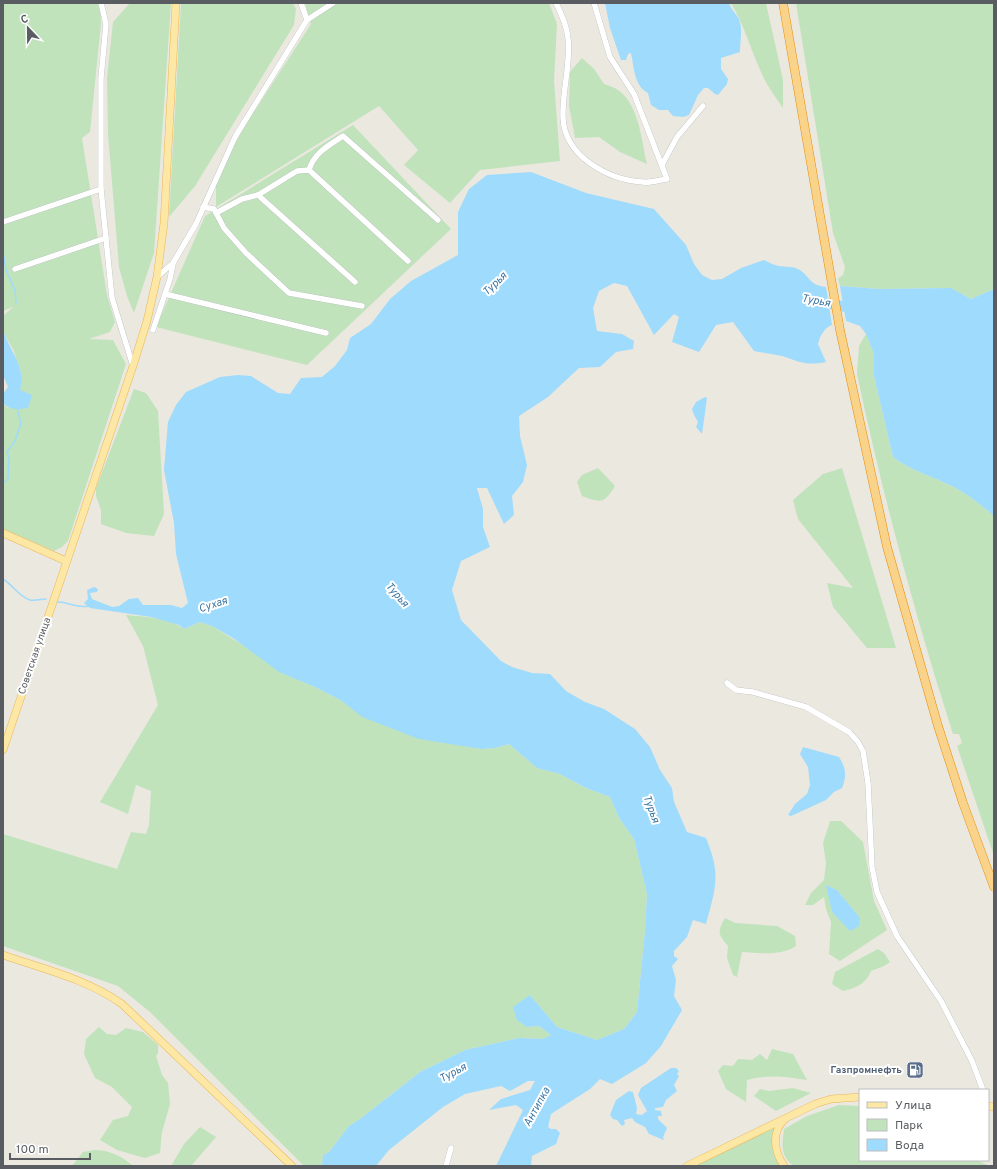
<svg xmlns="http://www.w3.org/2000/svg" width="997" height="1169" font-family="Overpass,sans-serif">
  <rect width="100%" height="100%" fill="#ebe8e0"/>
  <!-- green -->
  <g fill="#c0e3bc" fill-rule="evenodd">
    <path d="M3 3H100L101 23 90 132 82 138 107 295 115 322 110 332 89 339 113 340 126 364 68 541 62 547 54 551 3 529V403L8 408 20 390 21 372 13 349 4 334 3 316 13 307 3 311Z"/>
    <path d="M130 3H171L154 253 134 313 127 296 119 267 108 134 107 78 113 22Z"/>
    <path d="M181 3H293L296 9 294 25 195 186 169 217Z"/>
    <path d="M305 3H549L557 24 554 81 560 161 480 170 450 203 404 165 418 150 379 106 216 207V183L241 132 311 24Z"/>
    <path d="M731 3H766L783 80V108C773 94 764 81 758 65 749 44 743 23 731 3Z"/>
    <path d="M796 3H994V289L971 299 951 288 879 289 840 286 838 279 843 275 845 267 833 233Z"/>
    <path d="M582 58 594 69 604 84C639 92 640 135 647 164L620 152 599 137 575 138 569 106 570 72Z"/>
    <path d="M353 125 451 229 307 365 156 327 205 216Z"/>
    <path d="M866 334 874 354V376L893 457C911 471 934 477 954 487 969 495 981 505 994 516V856L957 746 962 743 959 734H953C915 616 883 496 857 374L859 346Z"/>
    <path d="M134 389 146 393 158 411 164 514 154 536 126 533 101 524V510L96 496V488Z"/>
    <path d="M598 468 615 486C604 504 601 503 582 496L577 482 582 475Z"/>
    <path d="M842 468 896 648H867L833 607 827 583 853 588 798 519 793 500 823 474Z"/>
    <path d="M126 615C145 617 168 617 184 629L200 622 212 626 301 681 315 687 342 701 363 717 381 723 459 745 481 749 495 748 509 744 537 768 560 774 586 788 610 797 619 818 634 839 647 894 645 931 637 1012 624 1029 597 1040 557 1027 530 995 527 1027 539 1026 551 1035 543 1039 519 1038 465 1050 420 1072 360 1119 349 1126 329 1152 323 1155 322 1166H304L150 1012 118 986 3 946V834L117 869 131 832 146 834 149 825 151 791 136 785 128 814 100 802 158 705 143 646Z"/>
    <path d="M830 821H841L863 842 874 901 887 930 840 961 829 954 831 922 826 909 824 897 813 905H805L811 893 824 880 826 863 823 843ZM827 886 837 890 860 918 858 926 832 912Z"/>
    <path d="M725 918 735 923 777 926 795 936 796 946C782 956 759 953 742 952L737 977 733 975 727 958 728 946C718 934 717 932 725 918Z"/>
    <path d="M878 949 884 953 890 962 884 966 871 971C866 984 856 988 843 991L832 984 835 972Z"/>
    <path d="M99 1027 107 1034 116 1035 126 1028 143 1032 158 1045V1053L156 1056 162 1075 168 1083 170 1104 162 1132 160 1153 145 1158 117 1150 100 1140 113 1120 128 1116 132 1107 112 1087 95 1078 84 1054 86 1039Z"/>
    <path d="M772 1049 793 1054 807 1080C786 1077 768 1074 747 1080L746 1102 726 1089 718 1071 723 1065 733 1066 738 1059 752 1060 760 1054 767 1060Z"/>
    <path d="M793 1088 811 1093 776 1111 754 1096 760 1089 769 1091Z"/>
    <path d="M839 1105 860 1106V1160H976L990 1166H794C780 1157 782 1144 784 1129L807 1116Z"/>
    <path d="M200 1127 216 1137 191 1166H171L184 1144Z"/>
    <path d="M775 1127C770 1140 773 1153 781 1166H694Z"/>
    <path d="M94 1150C109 1150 122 1156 133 1166H72L83 1152Z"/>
  </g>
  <!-- water -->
  <g fill="#9fdbfc">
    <path d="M605 3H729C731 10 736 13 739 19 743 29 740 42 740 52L721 58V69L728 79 727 84 718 95 715 94 708 88H704L698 95 689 115 683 117 673 116 668 110H659L651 105 648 93C634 86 634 67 631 53L628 54 626 60H621L610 28Z"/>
    <path d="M531 172 586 193 654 209 686 245 694 264 702 275 712 280 722 279 741 268 764 260C768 262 774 265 779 266 786 267 793 266 800 270 811 278 809 285 826 287L832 325C824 328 820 336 818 344L826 362C806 366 800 362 782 356 773 354 763 353 754 351L733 322 716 325 699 352 672 342 679 317 674 314 654 335 627 286 614 283 599 291 593 308 597 331 622 334 634 341 633 349 616 352 600 367 579 368 548 397 519 416 520 436 527 465 523 482 512 496 514 515 504 524 487 488H477L483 509V527L490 547 461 561 452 590 461 620 501 661 512 667 532 673 550 674 566 691 585 702 604 709 635 729 650 747 660 770 672 788 674 802 687 832 706 838C721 874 716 887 706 924L693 920 687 937 674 951V956L678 959 672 966 676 980 674 996 682 1010 661 1046 646 1063 612 1084 600 1079 590 1089 551 1114 548 1127 551 1129H556L560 1133 556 1144 532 1156 531 1166H496L523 1110 516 1105 489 1110 501 1099 530 1090 535 1081H528L510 1091 501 1086 465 1094 443 1107 389 1150 376 1166H322L323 1155 329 1152 349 1126 360 1119 420 1072 465 1050 519 1038 543 1039 551 1035 539 1026 527 1027 517 1020 513 1007 530 995 557 1027 597 1040 624 1029 637 1012 645 931 647 894 634 839 619 818 610 797 586 788 560 774 537 768 509 744 495 748 481 749 419 739 362 717 342 701 315 687 279 672 233 638 212 626 200 622 184 629 179 625 151 617 90 608 84 603 88 599 87 590 94 587 98 589 97 592 90 593 92 599 112 607 119 606 129 599 138 598 143 605H171L182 608 188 603 176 554 174 523 164 470 168 422 176 405 186 392 220 377 238 375 251 376 278 393 290 394 301 378 322 377 335 366 347 350 350 338 371 324 390 299 411 281 458 255V212L469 189 487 175Z"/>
    <path d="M840 286 879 289 951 288 971 299 994 289V516C981 505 969 495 954 487 934 477 911 471 893 457L874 376V354L866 334 860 326 846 321Z"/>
    <path d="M3 330C9 350 27 368 20 390L32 395 28 408C18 410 10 410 3 403V394L8 387 3 375Z"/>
    <path d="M705 397 707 398 702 434 696 427 698 422 694 415 692 409 696 402Z"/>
    <path d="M803 747 839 757C846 768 847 776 842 788L834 792 826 800 791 816 788 815 795 804 807 794 810 785 808 767 800 754Z"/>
    <path d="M826 885 837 890 860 918 859 926 850 931 832 912Z"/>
    <path d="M671 1068H676L679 1071 677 1074 679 1076 674 1085 677 1091 666 1100 663 1107 655 1108V1110L661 1111 662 1116H658V1119L667 1128 663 1137 664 1140 649 1134 645 1127 635 1122 632 1118 624 1120 625 1124 622 1126 617 1120 613 1119 610 1115 616 1100 629 1091 633 1092 637 1108 636 1114 642 1115 647 1111 638 1095 641 1088Z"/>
  </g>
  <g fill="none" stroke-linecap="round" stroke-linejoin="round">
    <!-- stream -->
    <g stroke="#9fdbfc" stroke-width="1.5">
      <path d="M3 253 6 270 15 290 16 303"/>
      <path d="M3 483 8 479 9 458 7 452 15 441 21 423 17 408"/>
      <path d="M3 579C13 585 19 597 30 600 35 601 42 599 46 599"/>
      <path d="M58 602C68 602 78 609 89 606"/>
    </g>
    <!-- river -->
    <path stroke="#9fdbfc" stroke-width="10" d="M817 301 856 309"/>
    <defs>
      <g id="minor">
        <path d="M101 3 106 24 101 78V189L112 298 133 366"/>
        <path d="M301 3 307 20"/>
        <path d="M556 3C561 13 567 26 568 38 571 64 562 91 563 117 564 156 608 180 643 182 651 183 659 180 667 179L634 94 610 57 594 3"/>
        <path d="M662 165 677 137 703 106"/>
        <path d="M309 170C314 153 329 145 343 136L438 220"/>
        <path d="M258 195 355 282"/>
        <path d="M203 207 214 209 224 228 246 253 289 293 362 306"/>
        <path d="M216 213 242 199 258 195 297 171 309 170 408 261"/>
        <path d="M3 222 101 189"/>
        <path d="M15 269 106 238"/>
        <path d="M157 277 173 263 196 224 235 137 307 20 333 3"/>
        <path d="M165 294 326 333"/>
        <path d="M153 330 170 279 173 264"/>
        <path d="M727 683 736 690 753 692 806 707 849 732 858 742 863 751 868 783 872 867 877 892 897 936 941 1001 972 1061 983 1090"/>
        <path d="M446 1166 451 1148"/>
      </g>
      <g id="major">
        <path d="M3 533 66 561"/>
        <path d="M3 750 133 366 147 321 157 277 164 223 176 3"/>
        <path d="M3 955C43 969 87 979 122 1004L292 1166"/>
        <path d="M988 1106 994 1107"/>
        <path d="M687 1166 815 1104 831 1099 860 1097"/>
        <path d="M784 1166C774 1151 771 1132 785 1119"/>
      </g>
      <path id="highway" d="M783 3 840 330 887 547 938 726 963 803 994 887"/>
    </defs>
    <!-- minor casing -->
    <use href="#minor" stroke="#b1b4b8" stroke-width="6"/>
    <!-- major casing -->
    <use href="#major" stroke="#ecb658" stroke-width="8"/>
    <!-- highway casing -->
    <use href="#highway" stroke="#e58d07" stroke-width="9"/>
    <!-- minor -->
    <use href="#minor" stroke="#fff" stroke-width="5.5"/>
    <!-- major -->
    <use href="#major" stroke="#fce7a4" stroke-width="7"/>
    <!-- highway -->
    <use href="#highway" stroke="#f9d389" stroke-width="8"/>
  </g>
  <!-- icons -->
  <defs>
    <symbol id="fuel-square" viewBox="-11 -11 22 22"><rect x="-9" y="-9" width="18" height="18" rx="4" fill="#5c6f8a" stroke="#fff"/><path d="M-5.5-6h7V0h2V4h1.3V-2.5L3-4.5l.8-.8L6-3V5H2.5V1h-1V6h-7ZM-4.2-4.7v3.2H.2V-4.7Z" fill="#fff"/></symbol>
  </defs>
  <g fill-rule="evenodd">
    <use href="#fuel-square" x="905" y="1060" width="20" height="20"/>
  </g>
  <g text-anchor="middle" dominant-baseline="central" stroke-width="4" stroke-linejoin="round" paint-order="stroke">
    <!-- street labels -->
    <g font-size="10" fill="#595d61" stroke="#fff">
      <text transform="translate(35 656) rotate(-71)">Советская улица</text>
    </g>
    <!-- service labels -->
    <g font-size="10" font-weight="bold" fill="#4e5e75" stroke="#fff" text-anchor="end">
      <text x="902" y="1070">Газпромнефть</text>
    </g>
    <!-- water labels -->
    <g font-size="11" font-style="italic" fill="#3c77a4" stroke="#fff">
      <text transform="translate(495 284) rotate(-44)">Турья</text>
      <text transform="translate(816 301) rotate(11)">Турья</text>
      <text transform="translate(397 595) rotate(48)">Турья</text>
      <text transform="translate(213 605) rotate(-18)">Сухая</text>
      <text transform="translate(651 809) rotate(70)">Турья</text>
      <text transform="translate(453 1073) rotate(-28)">Турья</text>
      <text transform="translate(537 1107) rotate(-61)">Антипка</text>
    </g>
  </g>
  <!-- border -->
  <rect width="997" height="1169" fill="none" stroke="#595d61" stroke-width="8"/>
  <!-- legend -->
  <rect x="859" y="1089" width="130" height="72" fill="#ffffff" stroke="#bdbec0"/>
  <rect x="867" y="1102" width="20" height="6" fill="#fce7a4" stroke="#bdbec0"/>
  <text x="895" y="1109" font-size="12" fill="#595d61">Улица</text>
  <rect x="867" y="1119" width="20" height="12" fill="#c0e3bc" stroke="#bdbec0"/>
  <text x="895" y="1129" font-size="12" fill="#595d61">Парк</text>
  <rect x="867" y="1139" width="20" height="12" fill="#9fdbfc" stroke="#bdbec0"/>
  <text x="895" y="1149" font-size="12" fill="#595d61">Вода</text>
  <!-- north arrow -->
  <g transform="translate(28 28) rotate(338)" stroke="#ffffff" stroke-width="3" paint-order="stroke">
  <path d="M0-3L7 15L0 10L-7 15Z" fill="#595d61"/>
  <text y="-6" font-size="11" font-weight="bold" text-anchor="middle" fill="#595d61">С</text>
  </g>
  <!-- scale -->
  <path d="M10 1153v6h80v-6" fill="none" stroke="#595d61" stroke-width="2"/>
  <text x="16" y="1153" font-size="12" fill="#595d61" stroke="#ffffff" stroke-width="3" paint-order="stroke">100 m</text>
</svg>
